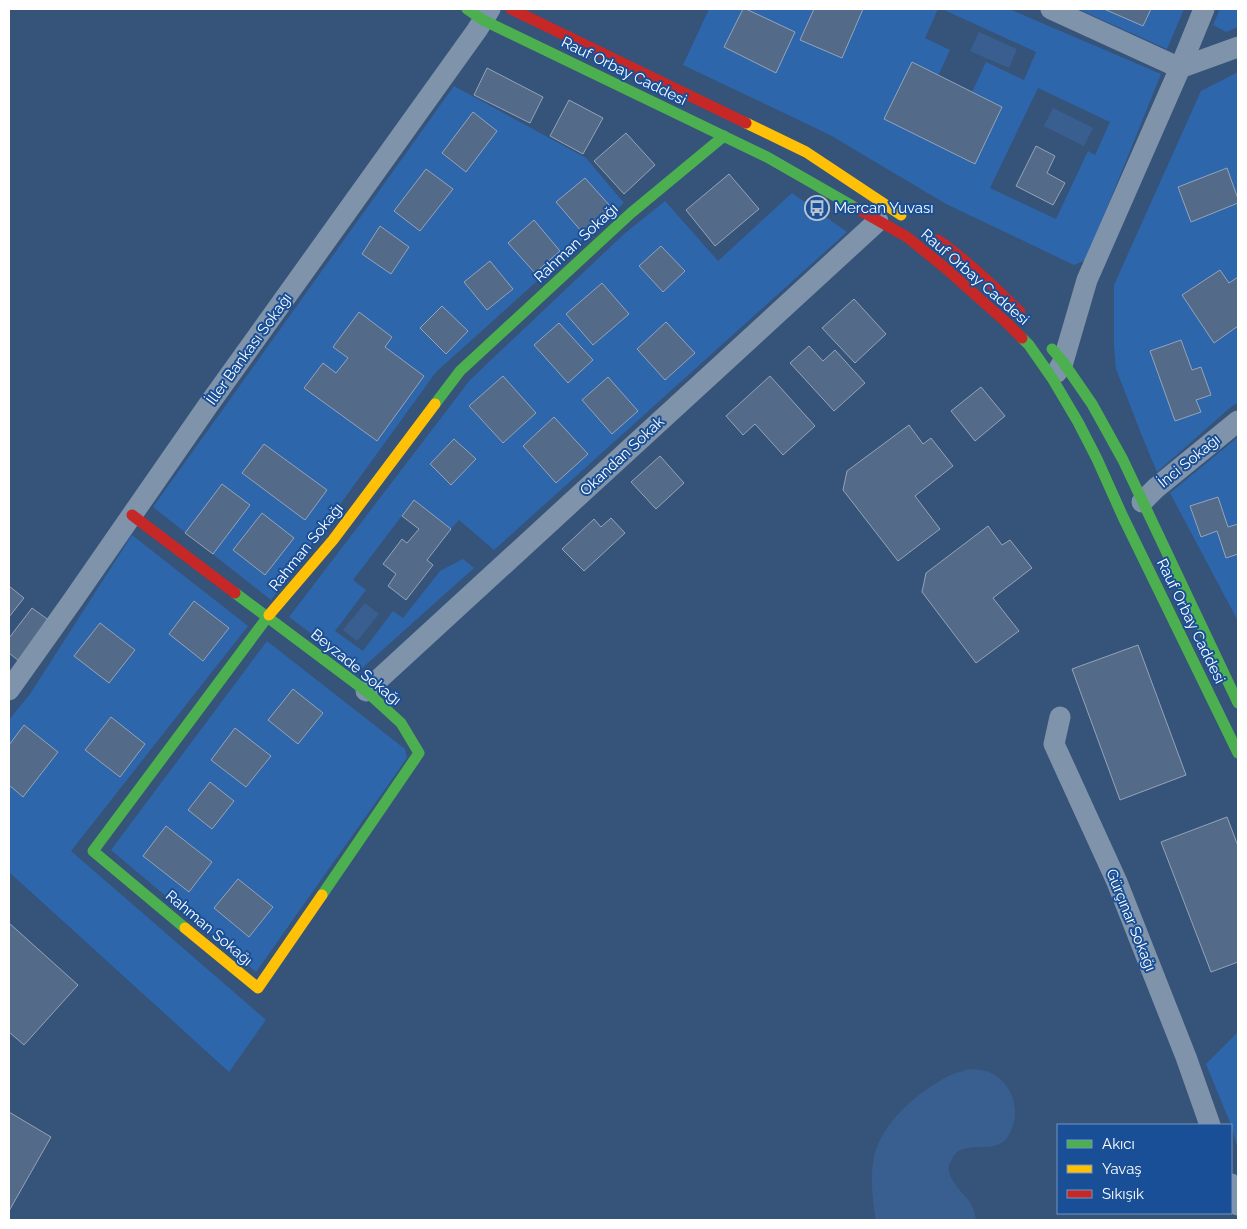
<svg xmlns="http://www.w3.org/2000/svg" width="1247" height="1229" font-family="Raleway,sans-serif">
  <rect width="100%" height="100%" fill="#365379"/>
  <!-- green -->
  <g fill="#2e66ac" fill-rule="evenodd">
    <path d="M709 9H938L925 38 950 50 938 76 972 92 986 62 1024 80 1036 52 942 9H1009L1161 74 1086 260 1074 265 946 204 830 135 683 65ZM1038 88 1110 122 1095 155 1088 151 1056 219 990 188Z"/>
    <path d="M1078 9H1184L1167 49Z"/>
    <path d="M1220 9H1238V27L1226 32 1213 25Z"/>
    <path d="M1238 72V403L1232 406 1157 472 1142 436 1116 369 1114 346V285L1201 91Z"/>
    <path d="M454 86 586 158 624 203 436 372 271 600 153 507Z"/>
    <path d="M792 193 847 232 494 550 459 520 451 529 414 500 353 580 366 590 335 631 363 651 393 611 403 618 440 571 463 559 474 568 360 670 289 617 470 380 624 234 665 201 718 261Z"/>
    <path d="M1238 437V621L1170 493Z"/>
    <path d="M132 535 248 626 71 851 266 1020 229 1072 9 872V720L30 694Z"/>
    <path d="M267 641 405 749 407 758 256 972 111 850Z"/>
    <path d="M1238 1032V1150L1231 1125 1206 1064Z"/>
  </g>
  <!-- water -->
  <g fill="#395f91">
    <path d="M979 32 1017 49 1009 68 970 51Z"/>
    <path d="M1053 108 1093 128 1084 146 1044 126Z"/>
    <path d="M365 603 379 614 357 641 343 630Z"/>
    <path d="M969 1069C976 1069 984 1070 991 1073 1015 1085 1023 1117 1006 1139 993 1155 961 1138 952 1159 951 1162 949 1164 949 1166 947 1180 963 1192 970 1202 973 1208 975 1214 976 1220H876C872 1200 869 1167 877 1147 888 1118 917 1094 943 1079 951 1074 960 1072 969 1069Z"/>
  </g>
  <!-- building -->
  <g fill="#536a88" stroke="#94a4b9">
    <path d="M743 9H746L795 32 776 73 724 47Z"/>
    <path d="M814 9H863L842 58 800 40Z"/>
    <path d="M1104 9H1151L1143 26Z"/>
    <path d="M912 62 1002 107 975 164 884 119Z"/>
    <path d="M487 68 543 97 530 123 474 95Z"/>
    <path d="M569 100 603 118 583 154 550 136Z"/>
    <path d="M473 112 497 131 466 172 442 153Z"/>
    <path d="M626 133 655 165 624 194 594 161Z"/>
    <path d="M1036 146 1055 156 1047 173 1065 183 1053 205 1016 186Z"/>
    <path d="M1227 168 1238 199V203L1191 222 1178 187Z"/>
    <path d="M426 169 453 189 420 231 394 211Z"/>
    <path d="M729 174 759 209 715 246 686 210Z"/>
    <path d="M585 178 611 207 582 232 556 202Z"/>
    <path d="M534 220 560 251 535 273 508 243Z"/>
    <path d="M380 226 409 247 391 274 362 254Z"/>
    <path d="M661 246 685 271 663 292 639 266Z"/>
    <path d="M490 261 513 289 487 310 464 282Z"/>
    <path d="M1220 270 1229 283 1238 277V326L1214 343 1182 295Z"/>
    <path d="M602 283 629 314 593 345 566 314Z"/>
    <path d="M854 299 886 334 855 363 822 328Z"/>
    <path d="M442 306 468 331 446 354 420 328Z"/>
    <path d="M359 312 392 337 385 347 424 376 377 441 304 388 323 363 336 373 348 358 333 347Z"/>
    <path d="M666 322 695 353 665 380 637 349Z"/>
    <path d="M559 323 593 360 568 383 534 345Z"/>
    <path d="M1181 340 1192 370 1201 367 1211 395 1196 400 1201 412 1175 421 1150 351Z"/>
    <path d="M809 346 823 361 835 350 865 383 834 411 790 363Z"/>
    <path d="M503 376 536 413 503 443 469 406Z"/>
    <path d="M770 376 815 426 783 455 755 424 743 435 726 416Z"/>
    <path d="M608 377 638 411 612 434 582 400Z"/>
    <path d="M981 387 1005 416 975 441 951 411Z"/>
    <path d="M554 417 588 454 556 483 523 446Z"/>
    <path d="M909 425 923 444 931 438 953 466 915 496 940 529 898 561 843 490 847 471Z"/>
    <path d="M454 439 476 459 451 485 430 464Z"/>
    <path d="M264 444 327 490 305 520 242 473Z"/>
    <path d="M660 456 684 483 656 509 631 482Z"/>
    <path d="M222 484 250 505 213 554 185 533Z"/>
    <path d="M1218 497 1228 527 1238 524V554L1226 558 1217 531 1201 537 1190 506Z"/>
    <path d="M414 500 451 529 427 560 433 565 406 600 388 586 396 574 383 564 402 539 407 543 419 529 402 516Z"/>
    <path d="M262 513 294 538 265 575 233 550Z"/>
    <path d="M611 518 625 533 584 571 562 549 594 519 601 527Z"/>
    <path d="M988 526 1002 545 1010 540 1032 568 993 598 1019 631 976 663 922 592 926 573Z"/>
    <path d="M9 586 24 598 9 617Z"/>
    <path d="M194 601 229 628 203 661 169 634Z"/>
    <path d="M32 608 50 621 19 661 9 653V638Z"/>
    <path d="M100 623 135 650 109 683 74 656Z"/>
    <path d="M1138 645 1186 775 1120 800 1072 669Z"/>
    <path d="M293 689 323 713 298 744 268 720Z"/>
    <path d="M111 717 145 744 120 777 85 750Z"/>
    <path d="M24 725 58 752 23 797 9 785V745Z"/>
    <path d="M235 728 271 756 246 787 211 760Z"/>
    <path d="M210 782 234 801 212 829 188 810Z"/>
    <path d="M1227 817 1238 846V962L1211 972 1161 842Z"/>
    <path d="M166 826 212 862 189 892 143 856Z"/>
    <path d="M238 879 273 907 249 937 214 908Z"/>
    <path d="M9 923 78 985 24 1045 9 1032Z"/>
    <path d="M9 1112 51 1137 9 1211Z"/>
  </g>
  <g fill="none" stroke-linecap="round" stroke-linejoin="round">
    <!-- street -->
    <g stroke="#7f93ab" stroke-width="21">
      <path d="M1051 9 1180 68"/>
      <path d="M1180 68 1238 47"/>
      <path d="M1057 372 1063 362 1087 280 1180 68 1204 9"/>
      <path d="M1142 502 1156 488 1238 421"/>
      <path d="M9 690 73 600 209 404 477 30 490 9"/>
      <path d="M366 691 878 221"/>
      <path d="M1060 717 1054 744 1117 882 1186 1057 1210 1125"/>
      <path d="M1231 1184 1238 1205"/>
    </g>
    <!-- fast -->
    <g stroke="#4caf50" stroke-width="11">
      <path d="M467 9 483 20 767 157 856 208"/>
      <path d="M1022 338 1029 345 1052 378 1078 422 1097 459 1123 517 1238 753"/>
      <path d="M1052 349 1063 362 1092 404 1123 460 1238 703"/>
      <path d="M435 404 460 371 631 213 724 136"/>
      <path d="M235 593 366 691 401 723 419 753 322 895"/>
      <path d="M185 928 93 851 269 615"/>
    </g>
    <!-- slow -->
    <g stroke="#ffc107" stroke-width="11">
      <path d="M746 123 806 152 901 215"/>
      <path d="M269 615 333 540 435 404"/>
      <path d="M185 928 258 988 322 895"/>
    </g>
    <!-- jam -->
    <g stroke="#c62828" stroke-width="11">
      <path d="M511 9 746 123"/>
      <path d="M856 208 907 237 944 267 1007 323 1022 338"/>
      <path d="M938 240C968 261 994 286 1020 312"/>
      <path d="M132 515 235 593"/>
    </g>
  </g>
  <!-- icons -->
  <defs>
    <symbol id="bus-ring" viewBox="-11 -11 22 22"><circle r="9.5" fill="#194f96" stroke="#b9c3d0" stroke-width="1.5"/><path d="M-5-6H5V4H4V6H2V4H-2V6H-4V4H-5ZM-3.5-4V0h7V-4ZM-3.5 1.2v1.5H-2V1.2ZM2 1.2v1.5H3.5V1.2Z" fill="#b9c3d0"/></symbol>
  </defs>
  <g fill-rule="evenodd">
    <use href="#bus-ring" x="803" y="194" width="28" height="28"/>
  </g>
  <g text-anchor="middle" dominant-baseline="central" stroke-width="4" stroke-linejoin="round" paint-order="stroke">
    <!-- street labels -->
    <g font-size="15" fill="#fff" stroke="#194f96">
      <text transform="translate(624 71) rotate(26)">Rauf Orbay Caddesi</text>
      <text transform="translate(576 243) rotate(-43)">Rahman Sokağı</text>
      <text transform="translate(975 277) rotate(41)">Rauf Orbay Caddesi</text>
      <text transform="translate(249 349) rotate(-54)">İller Bankası Sokağı</text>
      <text transform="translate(622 456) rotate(-43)">Okandan Sokak</text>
      <text transform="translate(1189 461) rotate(-39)">İnci Sokağı</text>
      <text transform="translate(306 547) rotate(-51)">Rahman Sokağı</text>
      <text transform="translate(1191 621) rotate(64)">Rauf Orbay Caddesi</text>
      <text transform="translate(356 667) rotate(39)">Beyzade Sokağı</text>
      <text transform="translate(1131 920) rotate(68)">Gürçınar Sokağı</text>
      <text transform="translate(209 928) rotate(40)">Rahman Sokağı</text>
    </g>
    <!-- poi labels -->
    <g font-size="15" fill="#fff" stroke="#194f96" text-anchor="start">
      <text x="834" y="208">Mercan Yuvası</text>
    </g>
  </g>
  <!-- border -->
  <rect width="1247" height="1229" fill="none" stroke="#ffffff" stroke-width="20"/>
  <!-- legend -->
  <rect x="1057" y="1124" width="175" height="90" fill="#194f96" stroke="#7595c0"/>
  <rect x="1067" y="1140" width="25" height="8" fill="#4caf50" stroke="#7595c0"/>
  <text x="1102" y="1149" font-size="15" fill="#ffffff">Akıcı</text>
  <rect x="1067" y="1165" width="25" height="8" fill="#ffc107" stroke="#7595c0"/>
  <text x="1102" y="1174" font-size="15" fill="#ffffff">Yavaş</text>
  <rect x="1067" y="1190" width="25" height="8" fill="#c62828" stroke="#7595c0"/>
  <text x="1102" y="1199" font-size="15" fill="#ffffff">Sıkışık</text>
</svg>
